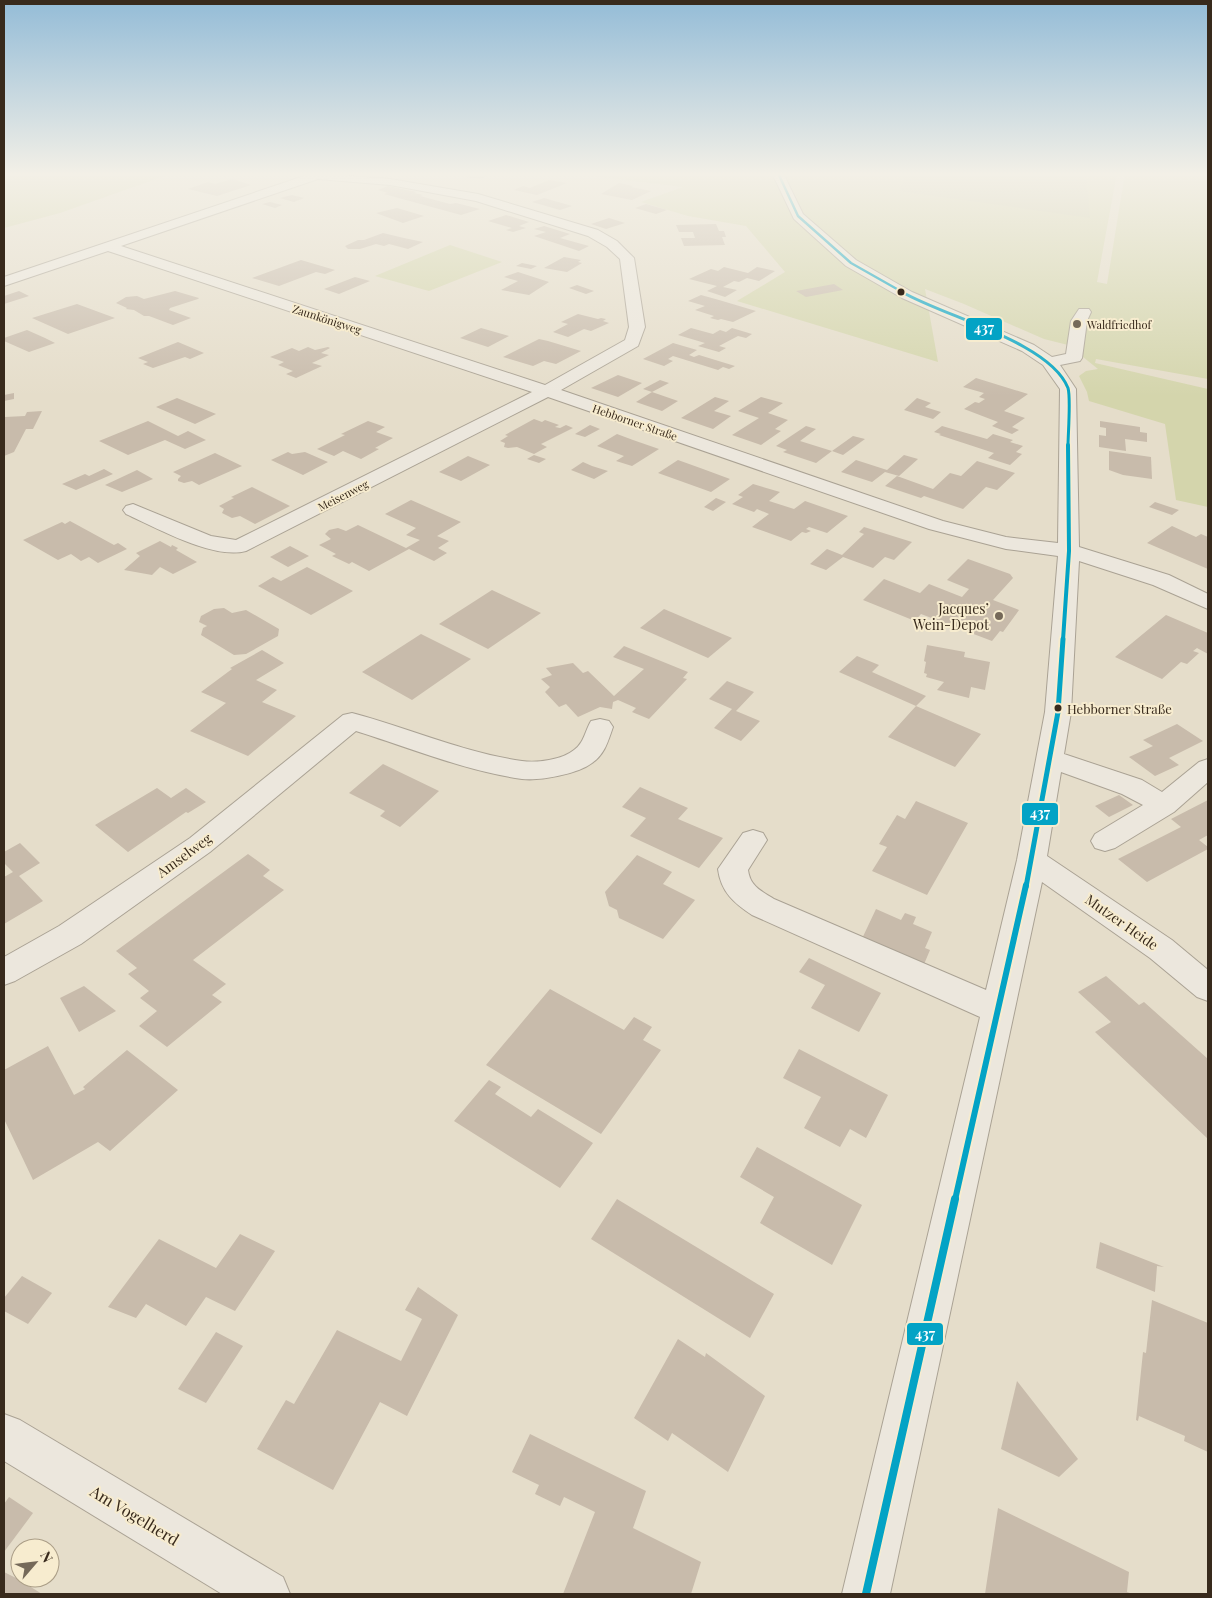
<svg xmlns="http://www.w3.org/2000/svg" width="1212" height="1598" font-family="'Playfair Display',serif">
  <rect width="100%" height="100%" fill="#e5ddca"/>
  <!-- green -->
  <g fill="#d4d5ac">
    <path d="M4 173H173L60 213 4 228Z"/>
    <path d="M567 173H1117L1097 282 1107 284 1125 173H1208V379L1096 359 1095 363 1208 389V507L1176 500 1165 424 1089 401 1087 392 1079 376 1086 371 1098 369 1068 345 1044 339 964 304 925 289 938 362 737 301 785 272 746 226 688 216 641 202 683 187Z"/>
    <path d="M450 245 502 262 429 291 375 276Z"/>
  </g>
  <!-- cemetery -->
  <path fill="#ceceac" d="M907 173H1086L1090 218 899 191Z"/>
  <!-- building -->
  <g fill="#c8bbab">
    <path d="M472 173H494L480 179 465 177Z"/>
    <path d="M232 179 251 185 217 196 188 189 208 182 215 184Z"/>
    <path d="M549 180 567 183 537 195 514 190 523 186 530 188Z"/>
    <path d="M619 183 633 186 631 187 651 191 632 200 601 194Z"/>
    <path d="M388 186 417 192 414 193 423 195 420 196 450 204 456 203 480 209 461 215 384 194 388 193 378 190Z"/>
    <path d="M292 195 304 198 294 202 280 198Z"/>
    <path d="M544 198 572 206 560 210 532 202Z"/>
    <path d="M270 202 282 205 275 208 262 204Z"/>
    <path d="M646 204 667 210 656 214 635 208Z"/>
    <path d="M397 208 424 216 403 223 376 213Z"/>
    <path d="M506 215 529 222 519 226 526 228 513 232 506 230 512 228 488 221Z"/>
    <path d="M609 218 625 223 606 229 591 224Z"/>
    <path d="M716 224 719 231H724L726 237H722L725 245 684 246 681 238H695L693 232H679L676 225Z"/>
    <path d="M544 226 570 234 560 238 589 246 579 251 534 236 546 232 534 229Z"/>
    <path d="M383 233 404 238 423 242 408 249 389 244 384 246 376 244 360 249H348L345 246 358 240H364Z"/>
    <path d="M564 257 581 260 578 262 582 263 567 272 544 268Z"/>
    <path d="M301 260 335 270 325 274 316 272 279 286 252 278Z"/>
    <path d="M522 263 537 266 531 269 516 266Z"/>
    <path d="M724 267 748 273 757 267 775 271 759 281 747 278 739 282 734 281 723 287 737 290 725 297 707 291 717 286 689 279 711 269 718 271Z"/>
    <path d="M518 272 549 282 529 295 501 290 518 281 504 277Z"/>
    <path d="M355 277 370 281 339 294 324 289Z"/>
    <path d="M834 284 843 290 806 297 796 291Z"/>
    <path d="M577 285 594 291 586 294 569 288Z"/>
    <path d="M19 291 29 296 4 304V296Z"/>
    <path d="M175 291 199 298 198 299 170 308 169 310 191 318 173 325 149 316H144L134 310 126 309 127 308 116 303 126 297 137 296 144 299Z"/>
    <path d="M701 295 719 300 756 311 733 322 721 319 718 320 710 318 714 316 695 310 705 306 688 301Z"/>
    <path d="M77 304 115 318 68 334 32 318Z"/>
    <path d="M578 314 598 319 601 318 606 319 603 321 609 323 591 331 584 329 568 337 553 332 568 324 561 322Z"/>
    <path d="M481 328 509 336 488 347 460 338Z"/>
    <path d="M691 328 713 334 720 330 726 332 732 328 752 334 746 338 738 336 719 346 726 348 719 352 698 346 705 343 678 335Z"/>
    <path d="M27 330 45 338 55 343 29 352 4 341V338Z"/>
    <path d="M539 339 548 341 581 351 556 364 544 361 533 366 503 357Z"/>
    <path d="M178 342 204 353 190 359 185 357 153 368 143 364 148 362 138 358Z"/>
    <path d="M673 343 697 350 689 355 694 357 699 355 735 366 729 369 723 367 718 370 673 356 668 359 673 361 664 366 643 359Z"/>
    <path d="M308 347 315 350 328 347 330 348 321 353 329 355 312 363 322 366 296 378 286 374 293 371 278 365 284 362 270 357 292 348 299 351Z"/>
    <path d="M618 375 642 383 618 397 591 388Z"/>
    <path d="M976 378 1028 394 1004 411 1025 418 1012 427 1019 430 1012 434 992 426 998 422 964 409 975 402 979 403 985 399 979 397 984 393 963 387Z"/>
    <path d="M660 380 669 383 652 392 643 389Z"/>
    <path d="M652 392 678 401 662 411 636 402Z"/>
    <path d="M14 393V399L4 401V395Z"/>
    <path d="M715 397 729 401 714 411 731 416 713 429 681 418Z"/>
    <path d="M761 397 783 403 768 413 788 420 775 429 781 431 761 445 732 435 759 418 738 411Z"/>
    <path d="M177 398 216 414 195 424 156 407Z"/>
    <path d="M917 398 931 403 925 407 941 412 933 419 904 410Z"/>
    <path d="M42 411 33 429H26L14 452 4 456 5 417 25 416 27 412Z"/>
    <path d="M534 419 542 422 545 420 559 425 555 427 560 428 566 425 573 428 541 444 547 447 534 454 517 447 508 448 504 447 505 443 500 441 508 436 505 435Z"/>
    <path d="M148 421 178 436 188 431 206 440 185 449 165 440 128 455 99 441Z"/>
    <path d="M368 421 385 427 376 432 393 438 375 448 379 449 361 459 343 451 334 456 317 449 345 435 341 434Z"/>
    <path d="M1100 421 1140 427V432L1147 433V442L1125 439 1126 451 1099 447V435L1106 436V428L1100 427Z"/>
    <path d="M590 425 600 429 585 437 575 434Z"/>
    <path d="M806 426 816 429 800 441 832 451 853 436 865 439 843 455 832 451 816 463 783 452 787 450 776 446Z"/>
    <path d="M942 426 987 439 993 434 1013 440 1010 442 1023 446 1016 452 1022 454 1010 465 988 458 994 453 939 435 941 434 934 432Z"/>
    <path d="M617 434 633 440 659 449 632 466 616 461 624 456 597 446Z"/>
    <path d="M1109 451 1151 457 1152 479 1123 475 1109 470Z"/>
    <path d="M288 452 292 454 305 452 328 462 303 475 271 460Z"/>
    <path d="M215 453 242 466 199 485 192 481 184 483 178 481V479L181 476 173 472Z"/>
    <path d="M534 455 546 459 539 463 527 459Z"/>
    <path d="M904 455 918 459 899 476 885 472 872 482 841 472 856 460 887 470Z"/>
    <path d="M468 456 490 465 461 481 439 472Z"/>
    <path d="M678 460 703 469 730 479 711 492 658 473Z"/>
    <path d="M977 461 1015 473 997 490 986 487 963 509 924 496 921 498 885 486 897 476 933 489 950 473 961 476Z"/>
    <path d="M583 462 592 466 608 471 594 479 571 470Z"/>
    <path d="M104 469 113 474 76 490 62 484 85 474 89 476Z"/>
    <path d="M137 470 153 479 122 492 105 485Z"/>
    <path d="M753 484 780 492 769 501 794 509 805 501 848 516 827 533 809 527 806 529 811 531 806 533 802 532 791 541 752 527 769 514 757 509 754 512 732 504 743 497 738 495Z"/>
    <path d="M252 487 290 506 255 524 240 516 232 518 222 513 224 509 219 506 234 498 231 497Z"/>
    <path d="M716 498 726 502 713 511 704 507Z"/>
    <path d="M411 500 461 522 437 536 449 541 438 548 447 553 434 561 409 549 369 571 352 562 349 564 332 556 336 554 319 545 331 539 325 534 329 530 338 528 346 531 358 525 406 548 420 540 406 535 416 528 385 514Z"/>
    <path d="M1155 502 1179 510 1172 515 1149 507Z"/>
    <path d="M70 521 114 545 118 543 127 549 98 563 89 557 81 561 71 554 58 560 23 540 62 522 65 524Z"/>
    <path d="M1172 526 1196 537 1201 534 1208 537V569L1147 543Z"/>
    <path d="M864 527 912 542 894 560 885 557 873 568 843 557 826 570 810 564 827 549 842 555 864 534 859 532Z"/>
    <path d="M160 541 171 547 172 545 178 548 176 550 197 562 173 574 160 567 152 575 124 570 140 556 136 553Z"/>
    <path d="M290 546 309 556 288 567 270 557Z"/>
    <path d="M968 559 1010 574 1013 578 993 600 1019 610 1003 632 1000 631 992 641 921 614 915 621 863 600 884 579 920 593 929 584 962 597 969 589 947 580Z"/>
    <path d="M307 567 353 591 311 615 258 586 273 577 281 581Z"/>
    <path d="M492 590 541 613 488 649 439 624Z"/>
    <path d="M224 608 232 613 246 610 279 629 278 636 246 654 234 655 201 635 203 628 207 626 199 622 201 616 214 609Z"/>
    <path d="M664 609 732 638 708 658 640 628Z"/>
    <path d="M1166 615 1208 633V654L1197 648 1193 651 1199 653 1187 664 1181 662 1162 679 1115 657Z"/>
    <path d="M421 634 471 659 412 700 362 672Z"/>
    <path d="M927 645 965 652 964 657 990 662 985 690 971 687 969 698 937 690 944 682 926 677 927 674 924 673 926 662 924 661Z"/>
    <path d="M624 646 688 672 683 678 687 679 649 719 632 712 636 708 618 700 613 702 612 709 600 707 578 717 566 704 559 707 545 692 550 687 541 679 552 675 546 668 573 663 583 673 588 671 614 696 644 669 613 657Z"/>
    <path d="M262 650 284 663 256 680 277 690 262 702 296 716 248 756 190 731 226 703 201 692 232 669 230 668Z"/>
    <path d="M857 656 879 665 872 672 926 696 916 706 981 734 955 767 888 737 916 706 839 672Z"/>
    <path d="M727 681 754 692 736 711 760 721 741 741 714 728 732 709 709 699Z"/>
    <path d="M1177 724 1203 741 1169 758 1179 765 1155 776 1129 757 1153 746 1143 740Z"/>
    <path d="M383 764 439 791 400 827 380 816 385 811 349 793Z"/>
    <path d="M640 787 688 808 678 819 723 838 699 868 630 836 646 818 622 807Z"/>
    <path d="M157 788 171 798 186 788 206 802 188 813 186 812 128 852 95 825Z"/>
    <path d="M1119 795 1133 805 1109 817 1095 806Z"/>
    <path d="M1208 800V835L1199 840 1208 847V849L1147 882 1118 859 1181 827 1171 819Z"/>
    <path d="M916 801 968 823 927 895 872 871 887 847 879 844 897 815 905 819Z"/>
    <path d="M20 843 40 863 19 876 43 901 4 924V877L13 872 4 863V852Z"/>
    <path d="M248 854 270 870 263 876 284 890 193 960 226 984 212 995 222 1002 167 1047 139 1026 157 1011 140 998 149 991 128 974 137 968 116 951Z"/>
    <path d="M637 855 672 872 663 884 695 900 663 939 619 918 617 910 609 906 605 892Z"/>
    <path d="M876 909 901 920 905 913 916 917 913 924 932 932 925 948 930 950 922 969 859 945Z"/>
    <path d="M809 958 881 993 859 1032 811 1008 825 985 799 972Z"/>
    <path d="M1106 976 1139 1005 1144 1002 1208 1059V1139L1095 1032 1111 1022 1078 992Z"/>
    <path d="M84 986 116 1011 79 1032 60 998Z"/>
    <path d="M550 989 624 1030 634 1017 652 1027 643 1040 661 1050 601 1134 486 1065Z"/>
    <path d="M48 1046 74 1095 85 1089 83 1087 127 1050 178 1090 110 1151 98 1142 33 1180 4 1119V1070Z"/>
    <path d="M799 1049 888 1095 866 1138 850 1129 840 1147 804 1128 821 1097 783 1078Z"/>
    <path d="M489 1080 501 1087 495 1094 531 1117 538 1109 593 1143 560 1188 454 1121Z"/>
    <path d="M757 1147 862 1205 832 1265 760 1223 774 1197 740 1177Z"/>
    <path d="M617 1199 774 1294 750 1338 591 1239Z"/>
    <path d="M240 1234 275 1251 235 1311 206 1297 186 1326 146 1304 136 1318 108 1307 159 1239 216 1268Z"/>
    <path d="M1100 1242 1164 1267 1157 1266 1155 1292 1096 1268Z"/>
    <path d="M22 1276 52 1293 28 1324 4 1311V1298Z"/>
    <path d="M418 1287 458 1315 407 1416 380 1402 333 1490 257 1449 286 1400 294 1404 337 1330 401 1361 422 1319 405 1310Z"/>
    <path d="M1152 1300 1208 1323V1452L1184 1441 1185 1436 1139 1416 1138 1421 1136 1420 1143 1352 1146 1353Z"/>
    <path d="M216 1332 243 1346 206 1403 178 1389Z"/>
    <path d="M678 1339 705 1357 706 1353 765 1396 728 1472 672 1433 668 1441 634 1418Z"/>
    <path d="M1017 1381 1078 1459 1059 1477 1001 1449Z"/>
    <path d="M530 1434 646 1491 633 1528 701 1562 691 1594H563L595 1512 564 1497 560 1506 535 1494 539 1485 512 1472Z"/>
    <path d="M9 1497 33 1513 4 1552V1504Z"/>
    <path d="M998 1508 1129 1572 1127 1592 1133 1594H985Z"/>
    <path d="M4 1572 18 1579 42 1594H4Z"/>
  </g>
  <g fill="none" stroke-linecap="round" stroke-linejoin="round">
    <defs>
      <g id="minor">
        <path d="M313 173 390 179 478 194 598 230 617 241 634 258 645 327 638 346 561 390 943 521 1006 537 1058 543 1060 389 1043 365 1022 351 902 298 846 266 794 219 772 173H783L803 214 856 260 912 292 1034 345 1052 357 1066 354 1071 321 1079 309H1089L1091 312 1087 321 1082 358 1080 361 1060 365 1076 389 1079 547 1169 575 1208 594V609L1153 585 1079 561 1071 712 1064 754 1142 780 1162 792 1199 762 1208 759V782L1174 812 1115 848 1105 851 1095 848 1091 841 1095 834 1143 805 1122 794 1061 772 1047 856 1172 940 1208 970V1001L1197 997 1150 958 1042 882 890 1594H842L980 1017 752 915C734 903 721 892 718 869L743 833 753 830 763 833 767 840 748 870C750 886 761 891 774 899L986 990 1017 860 1045 712 1058 556 1006 549 929 529 548 397 246 551C213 560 157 528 126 514L123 510 126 506 133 504 211 536 236 540 532 392 108 251 4 286V277ZM318 179 390 185 476 201 588 236 607 247 620 259 629 327 625 340 545 385 121 246Z"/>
        <path d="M352 713C409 728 464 753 522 761 537 763 562 760 574 750 584 743 585 731 591 721L600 719 609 721 613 727C608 741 605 754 592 763 578 774 540 781 522 779 466 771 410 748 356 731L210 852 81 944 15 981 4 985V957L59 926 190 838 343 715Z"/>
        <path d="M4 1414 20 1420 283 1577 290 1594H222L4 1461Z"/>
      </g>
    </defs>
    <!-- minor casing -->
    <use href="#minor" stroke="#aaa294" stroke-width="2"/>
    <!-- minor -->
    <use href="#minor" fill="#ece7dd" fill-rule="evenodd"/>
    <defs>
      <path id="bus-1-far5" d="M778 173 798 216 851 263 904 293"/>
      <path id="bus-1-far4" d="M902 292C945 317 1050 342 1068 388 1071 398 1068 434 1068 446"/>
      <path id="bus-1-far3" d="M1063 640 1069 551 1068 445"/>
      <path id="bus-1-far2" d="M1026 887 1058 712 1063 639"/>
      <path id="bus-1-far1" d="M955 1200 1026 885"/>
      <path id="bus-1" d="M866 1594 955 1199"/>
    </defs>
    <!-- bus-1-far5 casing -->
    <use href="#bus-1-far5" stroke="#f7eccf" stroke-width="4.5"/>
    <!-- bus-1-far4 casing -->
    <use href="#bus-1-far4" stroke="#f7eccf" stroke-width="5.5"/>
    <!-- bus-1-far3 casing -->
    <use href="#bus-1-far3" stroke="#f7eccf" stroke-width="7"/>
    <!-- bus-1-far2 casing -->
    <use href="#bus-1-far2" stroke="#f7eccf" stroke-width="9"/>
    <!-- bus-1-far1 casing -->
    <use href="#bus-1-far1" stroke="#f7eccf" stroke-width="10"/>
    <!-- bus-1 casing -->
    <use href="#bus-1" stroke="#f7eccf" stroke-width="11"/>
    <!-- bus-1-far5 -->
    <use href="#bus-1-far5" stroke="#03a3c5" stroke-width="2.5"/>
    <!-- bus-1-far4 -->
    <use href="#bus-1-far4" stroke="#03a3c5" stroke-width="3"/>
    <!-- bus-1-far3 -->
    <use href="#bus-1-far3" stroke="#03a3c5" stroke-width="4"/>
    <!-- bus-1-far2 -->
    <use href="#bus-1-far2" stroke="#03a3c5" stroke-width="5"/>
    <!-- bus-1-far1 -->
    <use href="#bus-1-far1" stroke="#03a3c5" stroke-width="6"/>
    <!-- bus-1 -->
    <use href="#bus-1" stroke="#03a3c5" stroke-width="8"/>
  </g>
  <!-- sky -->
  <linearGradient id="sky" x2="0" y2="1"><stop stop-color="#94bcd7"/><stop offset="0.44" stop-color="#f3f0e7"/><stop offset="1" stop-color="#f3f0e7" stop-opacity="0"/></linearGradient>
  <rect width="1212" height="396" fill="url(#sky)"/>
  <!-- markers -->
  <g fill="#382a1c" stroke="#f7eccf" stroke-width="2">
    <circle cx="901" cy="292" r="4.5"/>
    <circle cx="1058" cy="708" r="4.5"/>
  </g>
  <g fill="#756959" stroke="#f7eccf" stroke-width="2">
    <circle cx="1077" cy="324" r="5"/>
    <circle cx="999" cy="616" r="5"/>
  </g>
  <g text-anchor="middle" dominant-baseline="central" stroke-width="4" stroke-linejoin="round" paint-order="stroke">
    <!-- far-street labels -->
    <g font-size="11" fill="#382a1c" stroke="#f7eccf">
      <text transform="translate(327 319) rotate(18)">Zaunkönigweg</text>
      <text transform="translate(635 422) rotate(19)">Hebborner Straße</text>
      <text transform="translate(343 495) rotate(-27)">Meisenweg</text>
    </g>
    <!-- far-poi labels -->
    <g font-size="11" fill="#382a1c" stroke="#f7eccf" text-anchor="start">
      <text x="1087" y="324">Waldfriedhof</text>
    </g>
    <!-- bus labels -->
    <g font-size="13" fill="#382a1c" stroke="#f7eccf" text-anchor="start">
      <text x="1067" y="708">Hebborner Straße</text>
    </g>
    <!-- poi labels -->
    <g font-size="14" fill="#382a1c" stroke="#f7eccf" text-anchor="end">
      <text x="989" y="608">Jacques’<tspan x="989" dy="16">Wein-Depot</tspan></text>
    </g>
    <!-- street labels -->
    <g font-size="14" fill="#382a1c" stroke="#f7eccf">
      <text transform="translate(184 855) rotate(-36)">Amselweg</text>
      <text transform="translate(1122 922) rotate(35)">Mutzer Heide</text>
    </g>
    <!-- near-street labels -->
    <g font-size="16" fill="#382a1c" stroke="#f7eccf">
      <text transform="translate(135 1515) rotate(31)">Am Vogelherd</text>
    </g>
  </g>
  <g stroke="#f7eccf" stroke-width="2">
    <rect x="965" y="317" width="38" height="24" rx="5" fill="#03a3c5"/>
    <rect x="1021" y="802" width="38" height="24" rx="5" fill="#03a3c5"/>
    <rect x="906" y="1322" width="38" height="24" rx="5" fill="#03a3c5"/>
  </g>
  <g font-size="14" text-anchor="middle" font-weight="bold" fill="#fff">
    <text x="984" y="333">437</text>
    <text x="1040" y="818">437</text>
    <text x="925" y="1339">437</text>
  </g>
  <!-- border -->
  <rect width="1212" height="1598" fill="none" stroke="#382a1c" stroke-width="10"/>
  <!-- north arrow -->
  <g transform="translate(35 1563) rotate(62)"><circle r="24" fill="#f7eccf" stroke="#ab9e87"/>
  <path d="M0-4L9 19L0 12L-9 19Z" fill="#756959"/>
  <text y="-8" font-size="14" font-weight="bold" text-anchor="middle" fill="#382a1c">N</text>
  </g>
</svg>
